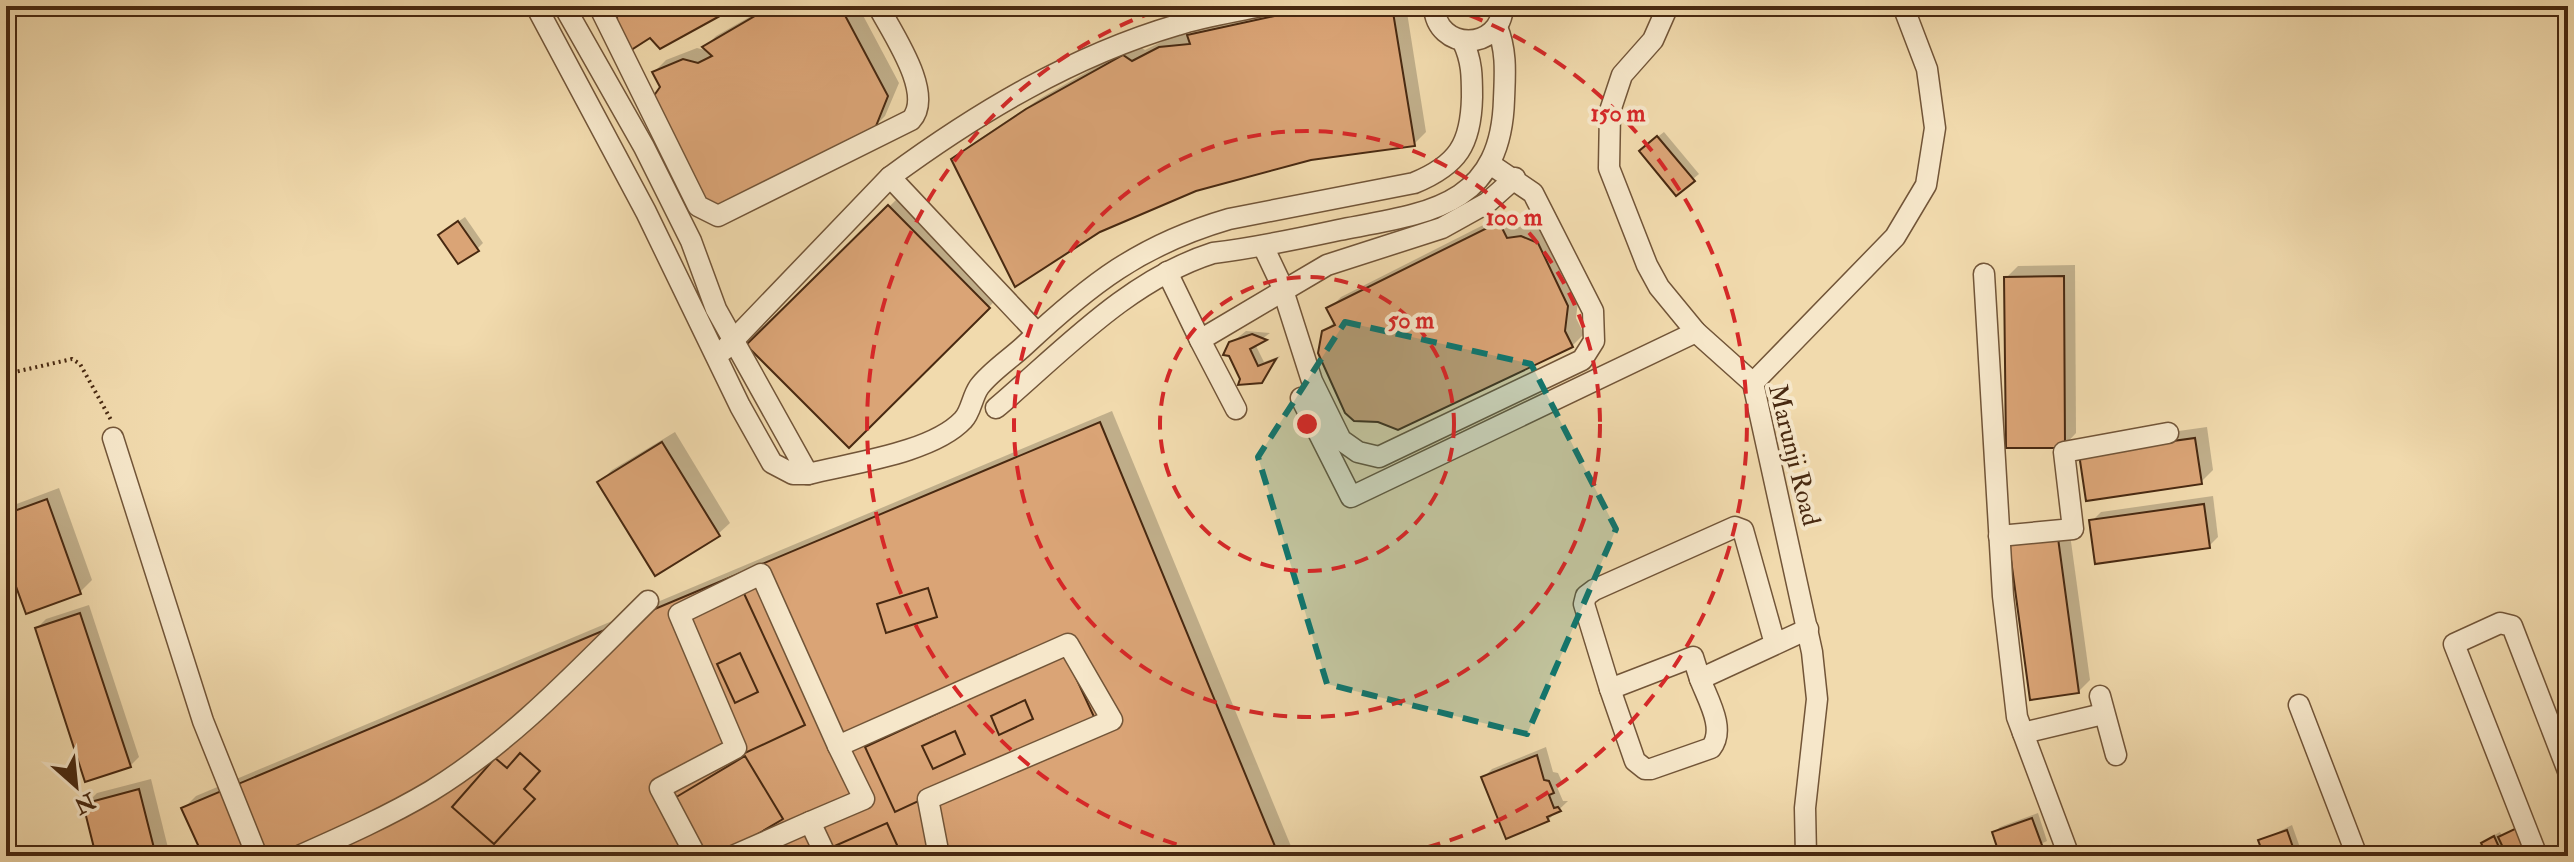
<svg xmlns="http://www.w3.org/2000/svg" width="2574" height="862" font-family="'IM FELL Double Pica',serif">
  <rect width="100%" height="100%" fill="#f1daad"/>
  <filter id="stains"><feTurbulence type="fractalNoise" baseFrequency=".0025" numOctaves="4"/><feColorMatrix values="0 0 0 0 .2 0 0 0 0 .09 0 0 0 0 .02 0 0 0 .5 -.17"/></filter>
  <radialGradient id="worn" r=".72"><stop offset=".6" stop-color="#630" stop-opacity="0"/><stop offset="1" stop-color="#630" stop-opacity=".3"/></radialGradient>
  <!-- shadow -->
  <g fill="#0003">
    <path d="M769 6H858L899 83 885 116 872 129 662 87 654 72 666 60 697 48 709 51 705 47 716 36Z"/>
    <path d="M1282 6H1406L1426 132 1414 144 953 160 966 148 1041 98 1136 44 1145 50 1173 36 1191 34 1201 23Z"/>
    <path d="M1664 132 1699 174 1693 179 1647 145Z"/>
    <path d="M901 195 1001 295 849 445 749 346Z"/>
    <path d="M1511 211 1519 227 1534 225 1550 231 1579 293 1576 318 1584 334 1572 346 1324 332 1335 321 1329 309 1341 297Z"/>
    <path d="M465 217 483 243 477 249 446 230Z"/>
    <path d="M2075 265 2076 433 2064 446 2006 278 2018 266Z"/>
    <path d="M1246 331 1270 333 1255 344 1264 362 1280 356 1261 382 1231 343Z"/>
    <path d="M1112 411 1295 856H205L184 808 196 796Z"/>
    <path d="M2207 427 2213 470 2201 482 2093 443Z"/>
    <path d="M675 432 730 523 718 534 600 482 612 470Z"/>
    <path d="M59 488 92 580 80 592 6 553V508Z"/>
    <path d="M2213 496 2218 537 2209 546 2092 521 2101 512Z"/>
    <path d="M2069 527 2090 680 2078 692 2011 545Z"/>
    <path d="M89 605 139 757 130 766 37 628 46 619Z"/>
    <path d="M1546 747 1553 772 1558 773 1562 782 1557 787 1563 801H1568L1548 820 1483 778 1492 769Z"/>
    <path d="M151 779 170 856H98L85 805 97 793Z"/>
    <path d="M2038 813 2047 841 2015 856H2002L1994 833 2000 827Z"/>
    <path d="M2527 822 2542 856H2489L2483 843 2489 838 2500 832 2502 836Z"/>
    <path d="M2292 825 2303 856H2266L2261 841Z"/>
  </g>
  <!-- building -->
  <g fill="#daa476" stroke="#482911" stroke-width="2" fill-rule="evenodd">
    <path d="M611 6H738L660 49 650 38 628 52 611 21 617 18Z"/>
    <path d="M772 6H840L888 96 874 131 718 207 703 197 653 97 660 87 652 72 683 59 698 63 712 56 702 47Z"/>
    <path d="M1368 6H1392L1415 146 1311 160 1196 191 1100 232 1015 287 951 159 1026 109 1123 55 1132 61 1159 47 1190 44 1187 35 1284 14Z"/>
    <path d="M1657 136 1695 181 1676 196 1639 151Z"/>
    <path d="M888 205 990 308 849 448 746 345Z"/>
    <path d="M458 221 479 251 458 264 438 235Z"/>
    <path d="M1499 222 1507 238 1521 236 1538 243 1568 306 1565 331 1573 347 1398 430 1378 422 1354 421 1345 413 1318 353 1322 331 1335 325 1326 308Z"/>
    <path d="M2064 276 2065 448H2006L2004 277Z"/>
    <path d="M1252 334 1267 340 1250 349 1258 366 1276 359 1262 383 1238 385 1240 379 1229 356 1223 355 1229 342Z"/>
    <path d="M1100 422 1279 856H203L181 808Z"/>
    <path d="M2195 438 2202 484 2086 501 2079 454Z"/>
    <path d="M662 442 720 536 655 576 597 482Z"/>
    <path d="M47 499 81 594 26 614 6 559V514Z"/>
    <path d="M2204 504 2210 548 2095 564 2089 520Z"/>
    <path d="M2058 538 2079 693 2030 700 2009 545Z"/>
    <path d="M741 587 805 725 745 753 681 615ZM740 653 758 692 735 703 717 664Z"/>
    <path d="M928 588 937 617 886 633 877 604Z"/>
    <path d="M80 613 131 767 85 782 35 628Z"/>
    <path d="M1065 654 1095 719 895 812 865 747ZM1025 700 1033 719 999 735 991 716ZM955 731 965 754 933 769 922 746Z"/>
    <path d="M520 753 540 771 524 789 535 799 494 844 452 807 495 758 507 768Z"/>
    <path d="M1537 755 1544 780 1549 781 1554 793 1549 795 1554 808 1558 807 1561 811 1547 817 1549 821 1506 839 1481 777Z"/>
    <path d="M745 756 783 819 721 856H707L673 799Z"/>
    <path d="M139 789 156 856H96L83 804Z"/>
    <path d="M2032 818 2043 848 2021 856H2000L1992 832Z"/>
    <path d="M887 823 902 856H834L830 848Z"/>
    <path d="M2521 826 2534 856H2507L2498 837Z"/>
    <path d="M2287 830 2296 856H2264L2258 840Z"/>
    <path d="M2494 836 2503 856H2487L2481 843Z"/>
  </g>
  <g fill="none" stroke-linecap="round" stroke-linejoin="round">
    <defs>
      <g id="minor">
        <path d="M536 6 646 212 740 406 772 463 793 474H808L716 309 691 241 644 147 564 6"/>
        <path d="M599 6 698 206 718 216 911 120C935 94 892 33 878 6"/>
        <path d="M1434 6C1436 52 1501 52 1503 6"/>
        <path d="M1668 6 1653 40 1622 75 1610 111 1609 168 1647 265 1659 287 1696 332 1753 383 1812 652 1817 699 1805 808 1806 856"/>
        <path d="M1263 246 1281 284 1312 381 1341 440 1358 452 1379 457 1582 360 1594 341 1593 311 1533 193 1490 164"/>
        <path d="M1167 272 1200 340"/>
        <path d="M1984 274 2003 596 2017 717 2069 856"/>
        <path d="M1037 333 890 177C977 113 1072 56 1177 25 1204 16 1233 12 1261 6"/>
        <path d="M724 350 890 177"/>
        <path d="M1753 383 1895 237 1926 185 1935 128 1927 69 1903 6"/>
        <path d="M1301 398 1351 497 1696 332"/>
        <path d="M996 408C1063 351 1128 280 1213 253 1256 248 1297 239 1339 230 1427 213 1501 208 1504 99 1505 74 1507 51 1497 27"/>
        <path d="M1236 409 1200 340 1327 265 1442 228 1487 203 1515 178"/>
        <path d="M113 438 203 721 257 856"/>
        <path d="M808 474C851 463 932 453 963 420 971 412 972 397 979 387 990 372 1010 359 1024 346 1090 284 1140 245 1229 219L1414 183C1458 165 1471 144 1472 97 1472 76 1472 61 1463 42"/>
        <path d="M1999 536 2073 529 2064 452 2168 433"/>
        <path d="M1775 644 1745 537 1743 530 1735 527 1594 590 1586 596 1584 604 1610 689 1693 657 1700 679 1808 629"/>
        <path d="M1610 689 1635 761 1645 769H1651L1711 748C1726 729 1708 700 1700 679"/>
        <path d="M2100 696 2116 755"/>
        <path d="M2299 705 2357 856"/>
        <path d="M2023 733 2103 714"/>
        <path d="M810 822 864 799 838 746"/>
        <path d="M299 856C344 836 389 816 431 791 514 740 579 669 648 601"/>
        <path d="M696 856 660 788 736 748 679 614 761 574 838 746 1068 644 1112 720 928 799 939 856"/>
        <path d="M733 856 810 822 826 856"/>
        <path d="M2537 856 2454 644 2500 623 2512 626 2568 771"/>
      </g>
    </defs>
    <!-- minor casing -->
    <use href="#minor" stroke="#725538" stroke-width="23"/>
    <!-- path -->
    <path stroke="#482911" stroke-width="4" stroke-dasharray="2 4" stroke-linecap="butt" d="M6 374 72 359 80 364 111 420"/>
    <!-- minor -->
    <use href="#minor" stroke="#f6e7ca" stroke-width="20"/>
  </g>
  <!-- marked area -->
  <path fill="#0f766e" fill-opacity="0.2" stroke="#0f766e" stroke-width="6" stroke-dasharray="16 10" stroke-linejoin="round" d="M1345 322 1531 364 1616 529 1527 734 1327 684 1258 457Z"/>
  <!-- distance rings -->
  <g fill="none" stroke="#d62828" stroke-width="4" stroke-dasharray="14 10">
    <circle cx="1307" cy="424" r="147"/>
    <circle cx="1307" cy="424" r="293"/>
    <path d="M1223 856A440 440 0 0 1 1167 7M1447 7A440 440 0 0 1 1391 856"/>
  </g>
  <g text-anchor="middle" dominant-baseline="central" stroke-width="8" stroke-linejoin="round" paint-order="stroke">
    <!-- street labels -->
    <g font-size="26" fill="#482911" stroke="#f6e7ca">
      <text transform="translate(1794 455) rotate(76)">Marunji Road</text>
    </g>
  </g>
  <circle cx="1307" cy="424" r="12" fill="#d62828" stroke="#f6e7ca" stroke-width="4"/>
  <g font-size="24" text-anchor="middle" font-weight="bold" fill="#d62828" stroke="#f6e7ca" stroke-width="8" stroke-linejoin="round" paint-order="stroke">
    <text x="1618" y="121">150 m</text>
    <text x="1514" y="225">100 m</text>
    <text x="1411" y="328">50 m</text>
  </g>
  <!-- margin -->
  <rect width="2574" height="862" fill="none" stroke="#f1daad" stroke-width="32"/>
  <rect x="8" y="8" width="2558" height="846" fill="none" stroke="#482911" stroke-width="4"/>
  <rect x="16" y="16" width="2542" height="830" fill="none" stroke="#482911" stroke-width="2"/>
  <!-- north arrow -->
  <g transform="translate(76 786) rotate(153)" stroke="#f6e7ca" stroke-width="6" paint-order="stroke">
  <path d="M0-6L14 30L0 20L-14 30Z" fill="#482911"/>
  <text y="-12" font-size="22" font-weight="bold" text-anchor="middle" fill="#482911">N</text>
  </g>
  <rect width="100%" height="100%" filter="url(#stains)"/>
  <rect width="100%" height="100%" fill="url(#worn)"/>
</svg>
